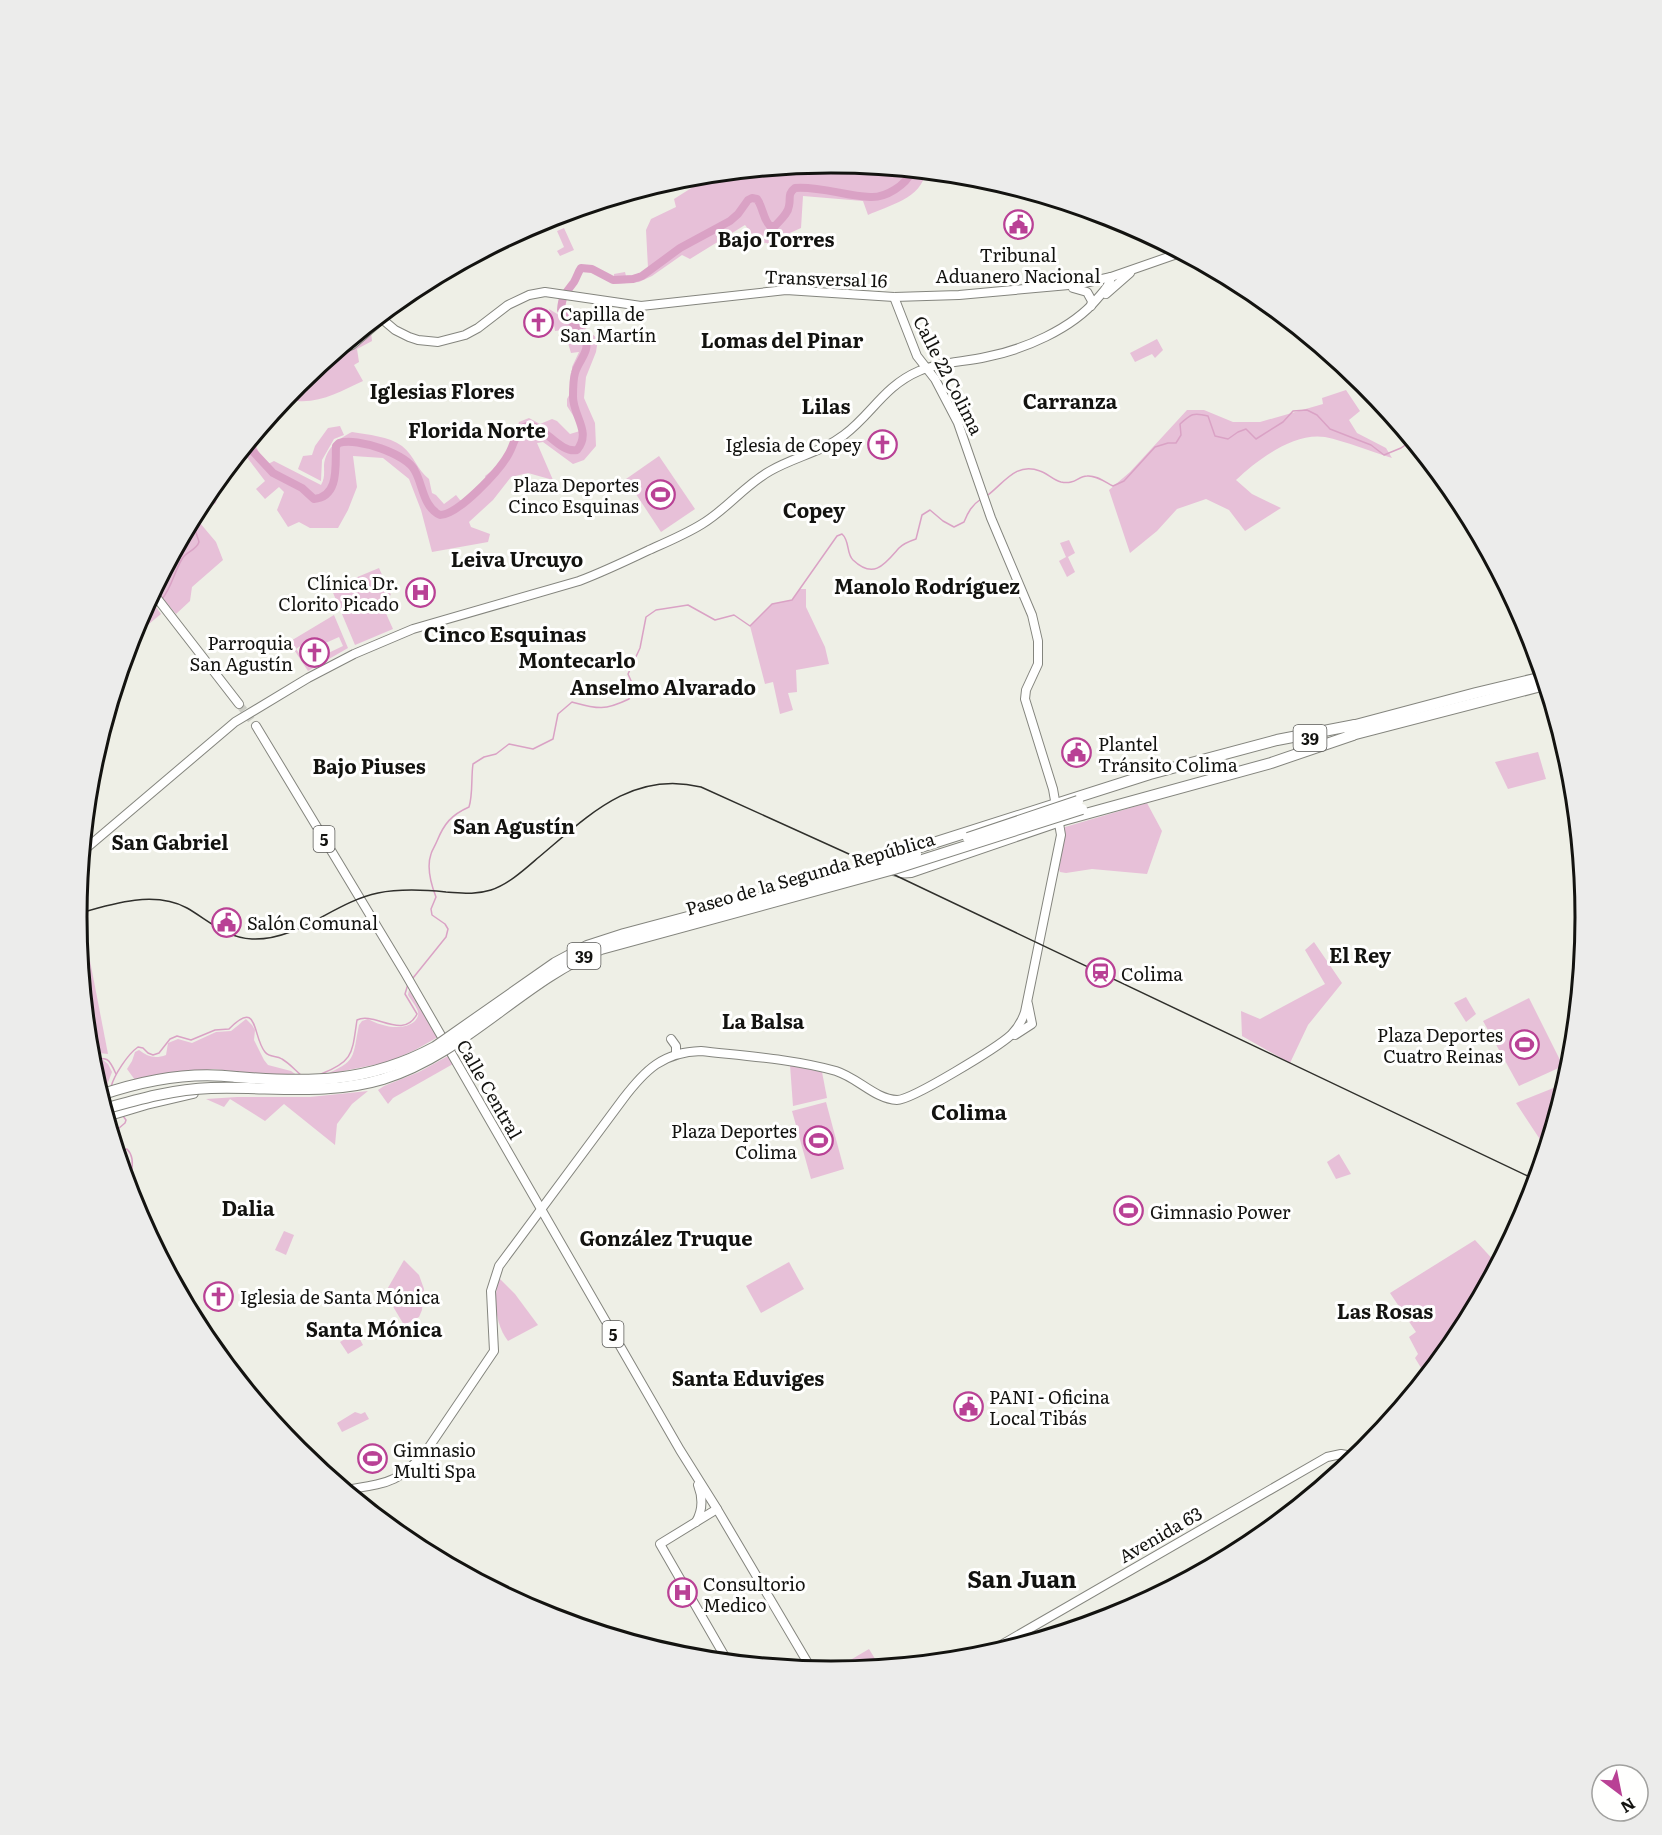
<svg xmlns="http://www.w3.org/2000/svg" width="1662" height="1835" font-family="Literata,serif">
  <rect width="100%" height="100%" fill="#eeefe6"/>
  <!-- green -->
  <g fill="#e7c0d8" fill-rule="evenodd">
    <path d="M831 163 925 172C923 198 887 206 868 215L863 201 803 196 801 228 790 233 784 239V245L767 246V243L758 242 745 225 690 259 682 255 652 276 639 282 614 284V274L625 272 626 276 639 274 648 268 646 230 651 219 676 207 674 199 696 185 728 173Z"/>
    <path d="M564 228 574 250 560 256 557 251 564 247 557 231Z"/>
    <path d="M549 309 559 315 577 321 598 339 596 352 586 377 584 398 595 423 596 446 584 460 573 464 543 442 537 443 553 480 528 473 511 477 493 500 469 522 471 527 490 534 488 542 432 552 421 510 409 479 383 458 353 456 357 487 348 510 338 528H310L299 522 288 527 277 510 284 492 279 487 265 499 256 489 265 481 246 456 238 457 253 439 260 455 268 464 274 461 321 485C325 478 324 473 324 465 326 448 338 439 352 432 368 435 389 436 402 446 414 455 417 470 429 479L432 493 436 495 444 504 456 495 460 500 467 503 475 496 479 487 488 483 485 476 508 458 519 422 529 418 540 424 552 419 557 421 570 434 580 431 576 420 567 406V399L573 388 572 367 579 352 571 353 564 330 555 331 553 318Z"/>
    <path d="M371 332 372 341 357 349 359 362 354 365 363 381C341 391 322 403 297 401L299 383 328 359 345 352Z"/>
    <path d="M1157 339 1163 350 1155 358 1152 354 1135 362 1130 353Z"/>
    <path d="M1346 390 1360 411 1349 420 1357 433 1386 448 1392 458C1372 452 1345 441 1325 437 1294 432 1257 460 1236 480L1252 494 1281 508 1245 531 1229 510 1206 499 1177 509 1157 531 1130 553 1109 490 1130 472 1187 410H1204L1233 422H1260L1323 404 1322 398Z"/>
    <path d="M340 426 344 435 334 439 322 460 321 481 298 469 303 456 312 455 315 446 328 428Z"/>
    <path d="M659 456 695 509 661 532 626 479Z"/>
    <path d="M220 478 216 503 204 510 200 523 216 542 223 560 192 587 190 601 176 614 155 589 179 545 191 539 192 521 204 498Z"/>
    <path d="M1069 540 1075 553 1068 557 1075 572 1067 577 1059 561 1066 557 1060 543Z"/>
    <path d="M379 568 391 595 380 600 393 629 355 645 331 588Z"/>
    <path d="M800 589H806V607L825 647 829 664 796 670 797 692 788 693 793 710 780 714 773 682 765 684 750 626 772 604 792 600Z"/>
    <path d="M154 604 161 614 144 628 141 637 126 654C132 635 136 615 154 604Z"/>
    <path d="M334 615 348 648 308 671 289 642ZM339 637 343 646 322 656 323 658 308 666 296 649 306 642 308 645 319 640 321 645Z"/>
    <path d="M1538 752 1546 779 1508 789 1495 762Z"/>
    <path d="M1147 803 1162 831 1147 874 1092 869 1066 873 1060 872 1059 869 1065 833V827Z"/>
    <path d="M86 940 108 1054 90 1052 79 946Z"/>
    <path d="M1314 942 1342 983 1308 1025 1290 1063 1242 1036 1241 1011 1260 1019 1325 984 1305 950Z"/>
    <path d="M409 990 438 1037 415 1050 388 1062 324 1075C357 1061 352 1059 359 1025L362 1021 368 1019C380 1026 403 1032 415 1021 417 1018 419 1016 418 1012 417 1007 411 1000 408 995Z"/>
    <path d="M1466 997 1476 1014 1466 1022 1454 1003Z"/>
    <path d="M1529 998 1563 1066 1519 1086 1483 1021Z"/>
    <path d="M246 1019 252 1025 255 1030 254 1040 264 1060 268 1065 291 1071 301 1078 213 1069 135 1080 127 1069 132 1061 135 1052 139 1050C148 1057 155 1059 166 1055L168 1043 178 1039 192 1043 216 1032 231 1031Z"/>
    <path d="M448 1056 453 1064 393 1098 388 1104 378 1090 384 1086 419 1072Z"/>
    <path d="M103 1060 108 1064 112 1072 107 1085 98 1089 91 1061Z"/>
    <path d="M790 1065 822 1072 827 1098 793 1106Z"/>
    <path d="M1566 1083 1538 1172 1533 1170 1545 1147 1516 1103Z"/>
    <path d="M368 1091 352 1104 337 1124 335 1145 284 1104 265 1121 230 1099 224 1107 206 1099 237 1097H310Z"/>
    <path d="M826 1102 844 1169 811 1179 792 1111Z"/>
    <path d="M1339 1154 1351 1174 1336 1179 1327 1162Z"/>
    <path d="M284 1231 294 1235 286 1255 275 1250Z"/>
    <path d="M1475 1240 1497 1264 1458 1337 1426 1376 1415 1358 1418 1354 1409 1337 1416 1332 1390 1293Z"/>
    <path d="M404 1260 419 1275 424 1289 422 1310 419 1317 404 1325 385 1293Z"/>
    <path d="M789 1262 804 1289 761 1313 746 1286Z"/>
    <path d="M499 1278 515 1294 538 1325 508 1341C495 1324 493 1298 499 1278Z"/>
    <path d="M356 1332 363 1345 348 1354 340 1342Z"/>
    <path d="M355 1412 361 1414 365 1412 369 1419 342 1432 337 1423Z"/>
    <path d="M869 1649 880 1667 830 1672Z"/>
  </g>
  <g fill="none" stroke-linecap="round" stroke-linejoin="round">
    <!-- stream -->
    <g stroke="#daa2c5" stroke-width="1.5">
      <path d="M988 495C1005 482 1016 462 1040 471 1047 473 1053 480 1061 482 1075 485 1078 476 1087 476 1096 475 1105 482 1113 486L1124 481 1155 447 1168 443H1176L1181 435 1180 424C1191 414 1193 412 1208 416L1215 436 1228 439 1238 432 1246 429 1256 439 1283 422 1293 411 1307 410 1317 415 1330 429 1371 445 1384 455 1401 448 1411 441"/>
      <path d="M162 599C172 587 174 572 182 559 186 551 196 551 199 542 198 537 195 533 195 527 196 513 208 503 210 490"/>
      <path d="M136 626 156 605"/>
      <path d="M413 978 446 937 448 929 445 924 432 915 431 909 436 897C431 884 426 868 431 854 432 850 435 846 437 841 444 824 451 815 469 807 473 795 471 777 473 764L484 757 496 754 509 744 533 749 553 739 558 714 572 702C598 709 604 711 629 699L632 683 628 674 640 648 646 617 656 610 688 605 715 620 734 615 750 626 772 604 792 600 837 536 842 534C850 541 846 553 853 560 874 580 885 564 899 548 904 543 910 541 916 539L922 515 930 510 943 521 954 527 964 522C968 512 972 505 981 499"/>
      <path d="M90 1059C108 1057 109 1058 116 1074"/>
      <path d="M321 1074C354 1061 352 1053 357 1020 374 1011 403 1041 417 1014L405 994 408 984"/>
      <path d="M111 1087C114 1075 128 1054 138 1047L143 1048 148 1053 153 1055 159 1053 170 1039 177 1036 191 1040 215 1030 229 1029C259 998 252 1036 265 1052 270 1058 276 1055 282 1059 289 1063 295 1070 301 1075"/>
      <path d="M112 1134 125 1123 126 1120 123 1116"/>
      <path d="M118 1152 127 1149C134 1156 133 1165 131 1173L125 1176"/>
    </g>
    <!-- river -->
    <path stroke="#daa2c5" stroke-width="8" d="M247 445 273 473 302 488 314 499C340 497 335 464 336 446L339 443C357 437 407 454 415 471 423 485 423 507 440 515 458 515 499 471 508 455 514 446 515 432 524 427 541 419 558 454 577 450 592 432 573 416 573 397 573 389 573 380 575 373 578 361 591 351 585 338 580 327 567 320 561 310 562 295 566 293 574 282 577 277 578 272 581 268L592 269 613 280 633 279 642 276 680 248 730 221 738 214 748 200 752 198 757 199C763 207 763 219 770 226H775C780 220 788 214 789 206 791 198 787 194 795 188 820 186 845 196 870 197 886 198 906 185 912 171"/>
    <!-- major-tunnel -->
    <path stroke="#cdcec6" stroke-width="8" stroke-dasharray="8 4" stroke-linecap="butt" d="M239 704 256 726"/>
    <defs>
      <g id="major">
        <path d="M1073 288 1087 292 1092 301 1091 306"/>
        <path d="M1106 294 1130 273"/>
        <path d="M337 352 352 345 382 319 395 330 409 337 418 340 438 342 465 335 478 328 508 305 529 295 545 292 641 306 786 290 894 297 959 295 1080 284 1111 277 1180 253"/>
        <path d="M153 593 239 704"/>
        <path d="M256 726 405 973 680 1450 717 1509 812 1670"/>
        <path d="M83 851 235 722 308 678 354 654 413 629 579 581C603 572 626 561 649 550 667 542 686 534 702 524 727 509 745 485 770 471 794 457 822 452 844 435 872 414 884 386 919 371 939 362 964 362 986 357 1023 350 1072 329 1097 299 1102 293 1110 286 1111 277"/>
        <path d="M1015 1035 1032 1024 1028 1004"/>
        <path d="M671 1039 676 1046V1054"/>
        <path d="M345 1490C387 1483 398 1484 427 1450L494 1351 491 1291 499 1266 623 1099C645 1070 663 1052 701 1051 746 1056 793 1059 836 1071 858 1078 875 1099 897 1100 912 1100 998 1047 1011 1035 1018 1028 1022 1021 1025 1012L1061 835 1053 789 1025 699 1026 690 1038 664V641L1032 615 991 518 958 423 935 379 917 356 894 297"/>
        <path d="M717 1509 660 1544 728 1662"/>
        <path d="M696 1522C703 1510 703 1498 698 1485"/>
        <path d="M982 1656 1327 1457 1341 1454 1358 1457"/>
      </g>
      <g id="highway">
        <path d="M1348 727 1476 693 1543 677"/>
        <path d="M1348 736 1545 685"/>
        <path d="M902 853 1150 774 1277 740 1355 725"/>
        <path d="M890 867C895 873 903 873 911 872L1060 821 1271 763 1353 735"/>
        <path d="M100 1095C144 1080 190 1071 236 1077"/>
        <path d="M106 1116 146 1104 193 1093"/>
      </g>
    </defs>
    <!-- major casing -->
    <use href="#major" stroke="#84857e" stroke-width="10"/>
    <!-- highway casing -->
    <use href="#highway" stroke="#84857e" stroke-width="12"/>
    <!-- major -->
    <use href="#major" stroke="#fff" stroke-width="8"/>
    <!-- highway -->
    <use href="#highway" stroke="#fff" stroke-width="10"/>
    <!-- rail -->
    <path stroke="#2f2f2b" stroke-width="1.5" d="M77 914C111 904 154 890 187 908 208 920 226 938 252 939 298 941 334 902 378 893 398 889 426 890 446 892 462 893 475 895 491 890 509 884 525 869 539 857 588 816 632 770 701 787L882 869 1536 1180"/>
    <defs>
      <g id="highway-bridge">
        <path d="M968 838 1078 801"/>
        <path d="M236 1077C310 1083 368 1083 435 1047L555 963 587 946 624 934 846 875 916 854"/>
        <path d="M104 1109C139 1099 175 1089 211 1088 269 1086 327 1096 383 1079 466 1053 522 981 601 949L894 869 1082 809"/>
      </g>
    </defs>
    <!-- highway-bridge casing -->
    <use href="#highway-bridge" stroke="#84857e" stroke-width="12" stroke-linecap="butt"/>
    <!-- highway-bridge -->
    <use href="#highway-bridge" stroke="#fff" stroke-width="10"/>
  </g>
  <!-- icons -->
  <defs>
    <symbol id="civic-ring" viewBox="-11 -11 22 22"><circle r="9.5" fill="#fffffe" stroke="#b94195" stroke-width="1.5"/><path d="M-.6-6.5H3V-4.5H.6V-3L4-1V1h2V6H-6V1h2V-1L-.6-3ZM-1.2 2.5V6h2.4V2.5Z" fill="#b94195"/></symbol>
    <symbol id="church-ring" viewBox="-11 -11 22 22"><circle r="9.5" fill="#fffffe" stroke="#b94195" stroke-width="1.5"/><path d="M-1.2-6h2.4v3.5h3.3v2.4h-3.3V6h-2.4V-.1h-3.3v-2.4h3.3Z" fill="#b94195"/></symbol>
    <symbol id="stadium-ring" viewBox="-11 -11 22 22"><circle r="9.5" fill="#fffffe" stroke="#b94195" stroke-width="1.5"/><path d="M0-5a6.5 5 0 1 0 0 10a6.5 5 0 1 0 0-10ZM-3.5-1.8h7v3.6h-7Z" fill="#b94195"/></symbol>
    <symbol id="hospital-ring" viewBox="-11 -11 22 22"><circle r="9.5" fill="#fffffe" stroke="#b94195" stroke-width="1.5"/><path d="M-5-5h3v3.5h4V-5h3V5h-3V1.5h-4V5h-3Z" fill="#b94195"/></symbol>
    <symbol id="station-ring" viewBox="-11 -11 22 22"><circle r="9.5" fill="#fffffe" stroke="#b94195" stroke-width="1.5"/><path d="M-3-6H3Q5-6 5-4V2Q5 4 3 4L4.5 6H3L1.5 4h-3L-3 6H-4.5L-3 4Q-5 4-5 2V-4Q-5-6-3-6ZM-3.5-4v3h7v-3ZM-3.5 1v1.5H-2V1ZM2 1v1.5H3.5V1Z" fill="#b94195"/></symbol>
  </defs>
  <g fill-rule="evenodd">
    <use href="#civic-ring" x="1002" y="208" width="33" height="33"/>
    <use href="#church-ring" x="522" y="306" width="33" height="33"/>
    <use href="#church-ring" x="866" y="428" width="33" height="33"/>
    <use href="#stadium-ring" x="644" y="478" width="33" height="33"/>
    <use href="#hospital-ring" x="404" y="576" width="33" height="33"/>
    <use href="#church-ring" x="298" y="636" width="33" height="33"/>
    <use href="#civic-ring" x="1060" y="736" width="33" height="33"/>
    <use href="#civic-ring" x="210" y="906" width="33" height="33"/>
    <use href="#station-ring" x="1084" y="956" width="33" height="33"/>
    <use href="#stadium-ring" x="1508" y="1028" width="33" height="33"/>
    <use href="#stadium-ring" x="802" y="1124" width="33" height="33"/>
    <use href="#stadium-ring" x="1112" y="1194" width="33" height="33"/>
    <use href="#church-ring" x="202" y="1280" width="33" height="33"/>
    <use href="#civic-ring" x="952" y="1390" width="33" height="33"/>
    <use href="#stadium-ring" x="356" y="1442" width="33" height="33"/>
    <use href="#hospital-ring" x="666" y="1576" width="33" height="33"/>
  </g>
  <g text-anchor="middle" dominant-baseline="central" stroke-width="6" stroke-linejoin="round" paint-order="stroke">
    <!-- shield labels -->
    <g fill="#fffffe" stroke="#5a5a57" stroke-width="1.5">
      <rect x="1293.5" y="725" width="33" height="26" rx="4.5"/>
      <rect x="313.5" y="826" width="21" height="26" rx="4.5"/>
      <rect x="567.5" y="943" width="33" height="26" rx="4.5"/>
      <rect x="602.5" y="1321" width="21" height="26" rx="4.5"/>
    </g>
    <g font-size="16" font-weight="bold" fill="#131310">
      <text x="1310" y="738">39</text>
      <text x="324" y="839">5</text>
      <text x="584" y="956">39</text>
      <text x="613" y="1334">5</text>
    </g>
    <!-- poi labels -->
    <g font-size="18" fill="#131310" stroke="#fffffe" text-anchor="start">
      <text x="1018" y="254" text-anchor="middle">Tribunal<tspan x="1018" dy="21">Aduanero Nacional</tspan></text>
      <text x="560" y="313">Capilla de<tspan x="560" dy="21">San Martín</tspan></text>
      <text x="862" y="444" text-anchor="end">Iglesia de Copey</text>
      <text x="639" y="484" text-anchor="end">Plaza Deportes<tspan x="639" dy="21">Cinco Esquinas</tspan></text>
      <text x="399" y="582" text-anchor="end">Clínica Dr.<tspan x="399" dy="21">Clorito Picado</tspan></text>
      <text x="293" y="642" text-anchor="end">Parroquia<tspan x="293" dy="21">San Agustín</tspan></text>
      <text x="1098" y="743">Plantel<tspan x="1098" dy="21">Tránsito Colima</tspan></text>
      <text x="247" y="922">Salón Comunal</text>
      <text x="1121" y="973">Colima</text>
      <text x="1503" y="1034" text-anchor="end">Plaza Deportes<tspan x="1503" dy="21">Cuatro Reinas</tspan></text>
      <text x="797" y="1130" text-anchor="end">Plaza Deportes<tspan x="797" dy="21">Colima</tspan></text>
      <text x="1150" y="1211">Gimnasio Power</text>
      <text x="240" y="1296">Iglesia de Santa Mónica</text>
      <text x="989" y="1396">PANI - Oficina<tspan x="989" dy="21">Local Tibás</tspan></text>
      <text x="393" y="1449">Gimnasio<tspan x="393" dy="21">Multi Spa</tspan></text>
      <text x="703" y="1583">Consultorio<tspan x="703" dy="21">Medico</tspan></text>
    </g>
    <!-- street labels -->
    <g font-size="18" fill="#131310" stroke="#fffffe">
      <text transform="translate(826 278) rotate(2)">Transversal 16</text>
      <text transform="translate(949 375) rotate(63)">Calle 22 Colima</text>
      <text transform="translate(810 873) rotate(-16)">Paseo de la Segunda República</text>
      <text transform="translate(490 1089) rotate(60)">Calle Central</text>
      <text transform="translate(1160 1534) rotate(-30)">Avenida 63</text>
    </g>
    <!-- neighbourhood labels -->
    <g font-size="20" font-weight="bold" fill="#131310" stroke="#fffffe">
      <text x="776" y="238">Bajo Torres</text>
      <text x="782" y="339">Lomas del Pinar</text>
      <text x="442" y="390">Iglesias Flores</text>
      <text x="1070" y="400">Carranza</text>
      <text x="826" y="405">Lilas</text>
      <text x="477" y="429">Florida Norte</text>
      <text x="814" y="509">Copey</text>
      <text x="517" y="558">Leiva Urcuyo</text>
      <text x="927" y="585">Manolo Rodríguez</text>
      <text x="577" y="659">Montecarlo</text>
      <text x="663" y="686">Anselmo Alvarado</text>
      <text x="369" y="765">Bajo Piuses</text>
      <text x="514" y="825">San Agustín</text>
      <text x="170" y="841">San Gabriel</text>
      <text x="1360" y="954">El Rey</text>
      <text x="763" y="1020">La Balsa</text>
      <text x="248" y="1207">Dalia</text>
      <text x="666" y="1237">González Truque</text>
      <text x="1385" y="1310">Las Rosas</text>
      <text x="374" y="1328">Santa Mónica</text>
      <text x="748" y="1377">Santa Eduviges</text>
    </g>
    <!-- quarter labels -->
    <g font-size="21" font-weight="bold" fill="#131310" stroke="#fffffe">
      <text x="505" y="632">Cinco Esquinas</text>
      <text x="969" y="1110">Colima</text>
    </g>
    <!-- district labels -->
    <g font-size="24" font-weight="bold" fill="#131310" stroke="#fffffe">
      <text x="1022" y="1577">San Juan</text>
    </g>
  </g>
  <!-- crop -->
  <path d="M0 0H1662V1835H0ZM87 917a744 744 0 1 1 1488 0a744 744 0 1 1-1488 0Z" fill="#ececeb" fill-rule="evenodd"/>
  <path fill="none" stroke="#131310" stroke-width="3" d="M87 917a744 744 0 1 1 1488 0a744 744 0 1 1-1488 0Z"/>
  <!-- north arrow -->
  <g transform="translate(1620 1793) rotate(148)"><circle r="28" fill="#fffffe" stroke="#a1a19f" stroke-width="1.5"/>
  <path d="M0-4.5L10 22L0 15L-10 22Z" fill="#b94195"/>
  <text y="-9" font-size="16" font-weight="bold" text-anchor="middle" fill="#131310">N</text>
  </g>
</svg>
